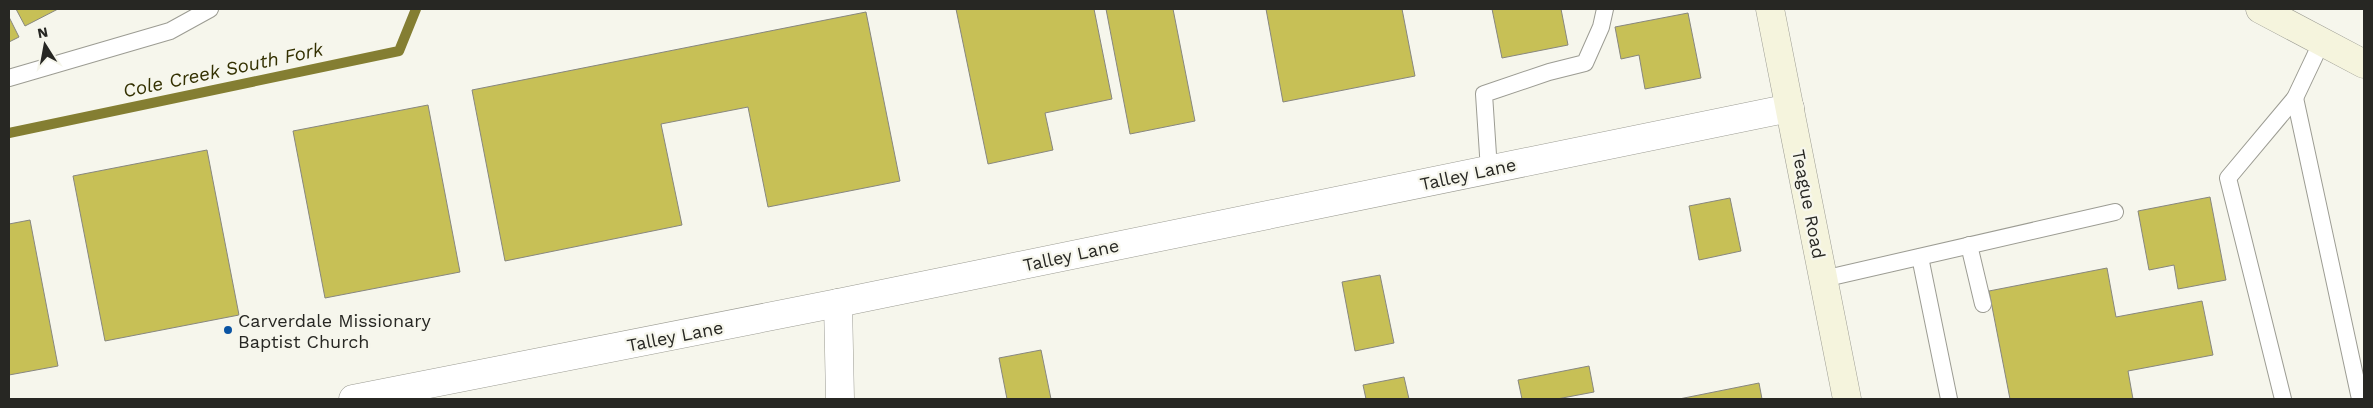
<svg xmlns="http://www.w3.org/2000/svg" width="2373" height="408" font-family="'Work Sans',sans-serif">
  <rect width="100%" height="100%" fill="#f6f6ec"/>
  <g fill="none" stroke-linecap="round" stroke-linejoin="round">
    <!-- stream -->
    <path stroke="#847e32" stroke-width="10" d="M9 133 399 51 416 9"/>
  </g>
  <!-- building -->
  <g fill="#c7c056" stroke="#88877f">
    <path d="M16 9H58L25 26Z"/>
    <path d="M956 9H1094L1112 99 1045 113 1053 150 988 164Z"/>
    <path d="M1106 9H1173L1195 121 1130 134Z"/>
    <path d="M1266 9H1402L1415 76 1283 102Z"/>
    <path d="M1492 9H1561L1568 45 1502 58Z"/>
    <path d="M866 12 900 181 768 207 748 107 661 124 682 225 505 261 472 90Z"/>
    <path d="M1688 13 1701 78 1645 89 1639 55 1621 59 1615 27Z"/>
    <path d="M9 17 19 37 9 42Z"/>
    <path d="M428 105 460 272 325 298 293 131Z"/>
    <path d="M207 150 239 315 105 341 73 176Z"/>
    <path d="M2210 197 2226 280 2178 289 2174 265 2149 270 2138 211Z"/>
    <path d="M1730 198 1741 251 1699 260 1689 206Z"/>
    <path d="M30 220 58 366 9 375V224Z"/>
    <path d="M2107 268 2116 317 2202 301 2213 355 2128 371 2133 399H2010L1989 291Z"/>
    <path d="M1380 275 1394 343 1355 351 1342 282Z"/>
    <path d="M1041 350 1051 399H1007L999 358Z"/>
    <path d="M1589 366 1594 392 1557 399H1522L1518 380Z"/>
    <path d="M1404 377 1409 399H1366L1363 385Z"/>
    <path d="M1759 383 1762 399H1679Z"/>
  </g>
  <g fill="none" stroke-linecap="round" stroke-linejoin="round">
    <defs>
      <g id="lane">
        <path d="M9 78 170 31 210 9"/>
        <path d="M2295 98 2360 399"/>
        <path d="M1489 170 1484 94 1549 72 1585 63 1601 27 1605 9"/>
        <path d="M1969 245 1983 304"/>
        <path d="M1920 257 1949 399"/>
        <path d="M1823 279 2115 212"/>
        <path d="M2283 399 2228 178 2295 98 2322 41"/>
      </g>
      <g id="street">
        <path d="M838 303 840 399"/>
        <path d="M353 399 838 303 1790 108"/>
      </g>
      <g id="secondary">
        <path d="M1770 9 1847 399"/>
        <path d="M2260 9 2364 64"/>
      </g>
    </defs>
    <!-- lane casing -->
    <use href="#lane" stroke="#9c9c93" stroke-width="18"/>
    <!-- street casing -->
    <use href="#street" stroke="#9c9c93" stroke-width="29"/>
    <!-- secondary casing -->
    <use href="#secondary" stroke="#9c9c93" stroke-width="29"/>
    <!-- lane -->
    <use href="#lane" stroke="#fff" stroke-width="16"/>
    <!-- street -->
    <use href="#street" stroke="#fff" stroke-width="28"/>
    <!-- secondary -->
    <use href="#secondary" stroke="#f5f4dd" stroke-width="28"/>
  </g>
  <!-- markers -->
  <circle fill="#0a54a3" stroke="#f6f6ec" stroke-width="2" cx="228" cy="330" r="5"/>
  <g text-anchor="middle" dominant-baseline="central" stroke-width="4.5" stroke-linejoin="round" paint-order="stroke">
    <!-- street labels -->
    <g font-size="18" fill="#272723" stroke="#f6f6ec">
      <text transform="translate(1468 174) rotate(-12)">Talley Lane</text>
      <text transform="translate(1809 204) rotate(79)">Teague Road</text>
      <text transform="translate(1071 255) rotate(-12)">Talley Lane</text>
      <text transform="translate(675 336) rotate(-11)">Talley Lane</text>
    </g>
    <!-- poi labels -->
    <g font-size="18" fill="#272723" stroke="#f6f6ec" text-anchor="start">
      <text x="238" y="320">Carverdale Missionary<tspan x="238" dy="21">Baptist Church</tspan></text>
    </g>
    <!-- water labels -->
    <g font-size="19" font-style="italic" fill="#333001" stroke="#f6f6ec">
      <text transform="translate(223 70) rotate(-12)">Cole Creek South Fork</text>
    </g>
  </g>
  <!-- border -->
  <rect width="2373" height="408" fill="none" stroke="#272723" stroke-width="20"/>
  <!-- north arrow -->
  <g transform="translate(45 45) rotate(349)" stroke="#f6f6ec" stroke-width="4" paint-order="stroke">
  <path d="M0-4L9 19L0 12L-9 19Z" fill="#272723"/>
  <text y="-8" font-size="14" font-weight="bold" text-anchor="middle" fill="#272723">N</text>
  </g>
</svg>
